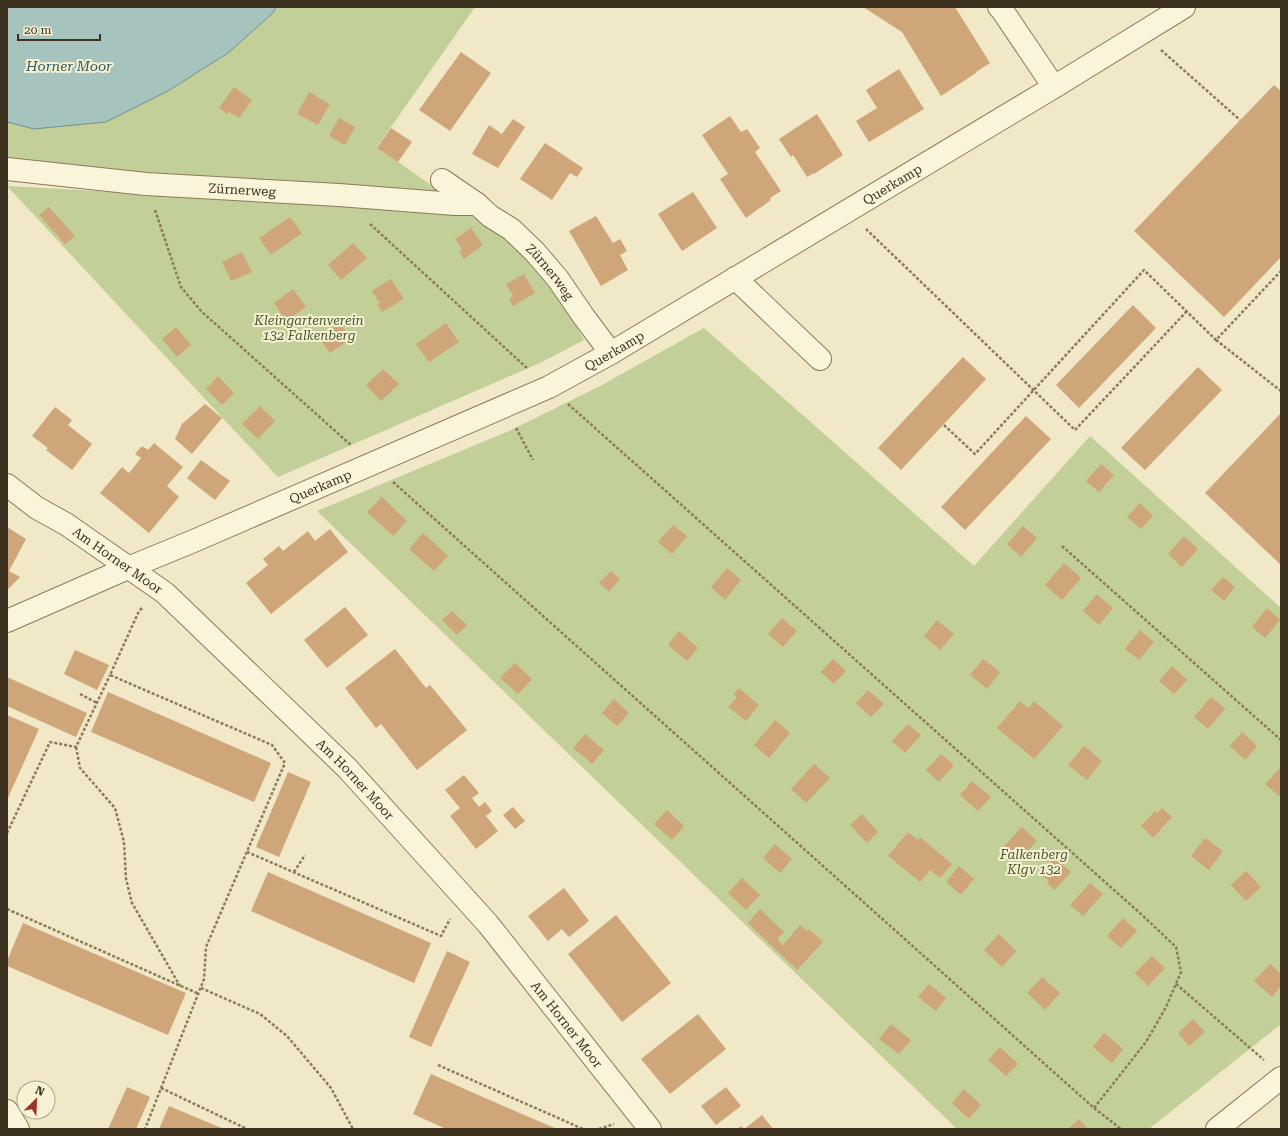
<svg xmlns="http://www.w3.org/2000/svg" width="1288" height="1136" font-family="'Roboto Serif',serif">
  <rect width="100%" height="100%" fill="#f0e8c6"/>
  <!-- green -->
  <g fill="#c3cf99">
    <path d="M276 7H475L377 147 445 195 7 164V122L34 129 106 122 168 91 228 53 273 13Z"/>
    <path d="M7 186 463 211C478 220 494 229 507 240 541 266 563 303 584 340L540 363 278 477 231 427Z"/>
    <path d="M704 328 974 566 1090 436 1281 608V1024L1149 1129H957L317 511 509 431 600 386Z"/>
  </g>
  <!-- water -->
  <path fill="#a7c3be" stroke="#6d928d" d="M7 7H276L273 13 228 53 168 91 106 122 34 129 7 122Z"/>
  <!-- building -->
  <g fill="#cfa67a">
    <path d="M863 7H955L990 63 976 72V73L941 96 902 32Z"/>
    <path d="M461 52 491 73 450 131 419 110Z"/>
    <path d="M899 69 924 109 869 142 856 121 877 108 866 90Z"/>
    <path d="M1274 85 1281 91V257L1224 317 1134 231Z"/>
    <path d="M234 87 252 100 239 118 229 112 227 114 219 108Z"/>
    <path d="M309 92 330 104 318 125 297 114Z"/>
    <path d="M817 114 843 155 814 174V173L807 177 793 155 791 157 779 139Z"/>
    <path d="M730 116 741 132 747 129 760 148 755 152 781 191 770 198 771 200 746 218 720 179 728 174 702 135Z"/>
    <path d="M339 118 355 127 345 145 329 136Z"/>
    <path d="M513 119 525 127 498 168 472 154 489 125 502 134Z"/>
    <path d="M391 128 412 142 398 162 377 148Z"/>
    <path d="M545 143 583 168 577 177 570 173 552 200 520 179Z"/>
    <path d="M693 192 717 228 682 251 658 214Z"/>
    <path d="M49 207 75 236 65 244 39 215Z"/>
    <path d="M596 216 613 243 620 239 627 251 620 255 628 270 601 286 569 231Z"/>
    <path d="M290 217 302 233 271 255 259 238Z"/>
    <path d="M471 228 483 245 464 259 459 252 462 249 455 239Z"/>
    <path d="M353 243 367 258 341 280 328 265Z"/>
    <path d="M242 252 252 272 231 281 222 262Z"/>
    <path d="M524 274 535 293 513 306 509 298 513 296 506 284Z"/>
    <path d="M391 279 404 299 382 312 377 304 380 303 372 291Z"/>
    <path d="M293 289 306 307 286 321 274 303Z"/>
    <path d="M1133 305 1156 328 1079 408 1056 385Z"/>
    <path d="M340 323 351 339 330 353 319 338Z"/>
    <path d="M446 323 459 342 429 362 416 344Z"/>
    <path d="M176 327 191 345 177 357 162 339Z"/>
    <path d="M963 357 986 379 901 470 878 448Z"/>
    <path d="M1198 367 1222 390 1145 470 1121 448Z"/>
    <path d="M383 369 399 384 381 401 366 385Z"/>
    <path d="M218 376 234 393 222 405 206 389Z"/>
    <path d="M205 404 222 418 192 454 175 439 182 424Z"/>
    <path d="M260 406 275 421 258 439 242 424Z"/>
    <path d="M55 407 72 420 68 425 92 444 72 470 46 450 48 448 32 436Z"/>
    <path d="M1281 413V565L1205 493Z"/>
    <path d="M1026 416 1051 439 965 530 941 507Z"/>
    <path d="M154 443 183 467 167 486 179 497 149 533 100 493 122 467 129 473 141 458 135 454 142 446 148 450Z"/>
    <path d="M201 460 230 481 215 500 187 478Z"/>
    <path d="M1101 464 1114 475 1099 492 1086 481Z"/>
    <path d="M382 497 407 521 393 536 367 512Z"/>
    <path d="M1140 503 1153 516 1141 529 1127 517Z"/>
    <path d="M673 525 687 536 672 554 658 542Z"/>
    <path d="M1023 526 1037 538 1021 557 1007 544Z"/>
    <path d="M7 527 26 539 9 571 20 577 7 590Z"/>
    <path d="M330 529 348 552 271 614 246 583 268 565 263 559 279 546 283 551 308 531 315 541Z"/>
    <path d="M423 533 448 556 434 571 409 549Z"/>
    <path d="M1184 536 1198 549 1182 567 1168 554Z"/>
    <path d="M1064 563 1081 578 1062 600 1045 585Z"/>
    <path d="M727 568 741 580 725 600 711 587Z"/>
    <path d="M611 571 620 579 609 592 599 583Z"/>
    <path d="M1223 577 1235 587 1224 601 1211 590Z"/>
    <path d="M1097 594 1113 608 1099 625 1083 611Z"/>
    <path d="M345 607 368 635 327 668 304 640Z"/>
    <path d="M1267 608 1280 620 1265 638 1252 627Z"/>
    <path d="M452 611 467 625 457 635 442 620Z"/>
    <path d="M782 618 797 631 783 647 768 634Z"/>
    <path d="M937 620 954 634 940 650 924 636Z"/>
    <path d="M1140 630 1154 642 1139 660 1125 649Z"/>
    <path d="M679 631 698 648 687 661 668 645Z"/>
    <path d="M395 649 426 688 430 685 467 730 417 770 381 724 376 728 345 688Z"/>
    <path d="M75 650 109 665 97 690 64 674Z"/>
    <path d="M833 659 846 671 834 684 821 672Z"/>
    <path d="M983 659 1000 672 987 689 970 675Z"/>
    <path d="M515 663 532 679 518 694 500 678Z"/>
    <path d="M1172 666 1187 680 1174 694 1159 681Z"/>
    <path d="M7 677 87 713 76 737 7 706Z"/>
    <path d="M739 688 759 705 746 721 728 707 737 697 734 694Z"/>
    <path d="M868 690 884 704 871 717 856 703Z"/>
    <path d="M108 692 271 763 254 802 91 732Z"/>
    <path d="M1211 697 1225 709 1208 729 1194 717Z"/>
    <path d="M614 699 629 713 617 726 602 713Z"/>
    <path d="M1020 701 1028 708 1034 701 1063 726 1034 759 997 728Z"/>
    <path d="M7 715 39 729 7 800Z"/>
    <path d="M775 720 790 733 769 758 754 745Z"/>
    <path d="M908 724 921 735 905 753 892 741Z"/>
    <path d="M1242 732 1257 746 1245 760 1230 746Z"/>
    <path d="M585 734 604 750 592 764 573 748Z"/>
    <path d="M1084 746 1102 761 1087 780 1068 765Z"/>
    <path d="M941 754 954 765 939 782 926 770Z"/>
    <path d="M814 764 830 778 806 803 791 789Z"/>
    <path d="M1281 767V793L1279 796 1265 784Z"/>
    <path d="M288 772 311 782 279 857 256 847Z"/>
    <path d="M464 775 479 793 472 798 479 807 485 802 492 811 486 816 498 831 476 849 450 816 460 808 445 790Z"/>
    <path d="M972 781 991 797 978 811 960 795Z"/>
    <path d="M513 807 525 821 515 829 503 815Z"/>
    <path d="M1162 808 1172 817 1153 838 1141 826 1155 811 1157 813Z"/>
    <path d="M667 810 684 826 672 840 654 824Z"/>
    <path d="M862 814 878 832 867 843 850 825Z"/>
    <path d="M1022 827 1037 841 1019 860 1004 846Z"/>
    <path d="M908 832 918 840 920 837 952 864 940 878 930 870 920 882 888 856Z"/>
    <path d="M1205 838 1223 851 1209 870 1191 856Z"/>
    <path d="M775 844 792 859 780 873 763 858Z"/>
    <path d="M1054 857 1071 872 1055 890 1047 883 1049 881 1040 874Z"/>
    <path d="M959 866 974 879 961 895 946 882Z"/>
    <path d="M1246 871 1261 887 1246 901 1231 885Z"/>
    <path d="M268 872 431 943 414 983 251 911Z"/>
    <path d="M742 878 760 895 746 910 728 893Z"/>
    <path d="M1090 883 1103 894 1083 916 1070 905Z"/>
    <path d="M564 888 589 921 569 937 562 929 548 941 528 916Z"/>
    <path d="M760 909 784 932 777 939 783 945 800 925 807 931 809 929 823 942 797 970 748 923Z"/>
    <path d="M616 915 671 983 622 1022 568 954Z"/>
    <path d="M1123 918 1137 931 1121 948 1107 936Z"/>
    <path d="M23 923 186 993 168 1035 7 966V961Z"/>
    <path d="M999 934 1016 951 1002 967 984 950Z"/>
    <path d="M447 951 470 962 431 1047 409 1037Z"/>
    <path d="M1152 956 1165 968 1148 986 1135 973Z"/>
    <path d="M1270 964 1281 974V986L1272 997 1254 981Z"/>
    <path d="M1042 977 1060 993 1045 1010 1027 993Z"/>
    <path d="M929 984 946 998 936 1011 918 997Z"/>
    <path d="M698 1014 726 1049 670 1094 641 1059Z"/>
    <path d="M1193 1019 1205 1032 1189 1046 1178 1033Z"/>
    <path d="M891 1024 911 1040 899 1054 879 1039Z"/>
    <path d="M1104 1033 1123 1049 1112 1063 1093 1047Z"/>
    <path d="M1000 1047 1018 1064 1006 1076 988 1060Z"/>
    <path d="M431 1074 485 1098 557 1129H446L413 1114Z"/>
    <path d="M127 1087 150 1097 136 1129H108Z"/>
    <path d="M726 1087 741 1106 716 1125 701 1106Z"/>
    <path d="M964 1089 981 1105 969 1119 952 1103Z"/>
    <path d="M169 1106 224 1129H159Z"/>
    <path d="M762 1115 773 1129H737L741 1126 744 1129Z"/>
    <path d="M1079 1119 1088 1129H1068Z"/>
  </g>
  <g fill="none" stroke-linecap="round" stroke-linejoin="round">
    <defs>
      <g id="minor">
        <path d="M999 7 1002 10 1054 87"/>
        <path id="s1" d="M7 169 146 184 339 195 455 204H477L490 216 511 229 535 252 558 279 584 317 611 353"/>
        <path d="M442 180 477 204"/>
        <path d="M735 278 820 359"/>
        <path id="s2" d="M7 485 37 508 66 524 165 593 347 768 488 924 650 1129"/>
        <path id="s3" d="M7 621 128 568 196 540 549 387 611 353 1054 87 1184 7"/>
        <path d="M7 1111 18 1129"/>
        <path d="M1217 1129 1281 1078"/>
      </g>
    </defs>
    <!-- minor casing -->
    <use href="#minor" stroke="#8c7a5b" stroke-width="24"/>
    <!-- path -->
    <g stroke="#8c7a5b" stroke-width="2.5" stroke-dasharray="3 2" stroke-linecap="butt">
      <path d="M1161 50 1240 120"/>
      <path d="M155 210 181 287 201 311 352 446"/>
      <path d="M370 224 528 369"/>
      <path d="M866 229 1075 430 1187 311"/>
      <path d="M1216 340 1281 391"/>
      <path d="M568 404 1141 914 1176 947 1181 972 1166 1007 1146 1042 1094 1108"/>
      <path d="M944 425 975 454 1144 270 1216 340 1281 271"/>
      <path d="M516 428 533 460"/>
      <path d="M393 482 1094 1108 1121 1129"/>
      <path d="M1062 546 1281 740"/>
      <path d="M142 608 139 611 110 675 272 745 285 763 206 947 204 979 145 1129"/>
      <path d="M80 694 97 703"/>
      <path d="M76 747 80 768 115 808 124 842 126 879 132 903 180 986"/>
      <path d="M7 833 50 742 76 747 110 675"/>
      <path d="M247 852 441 936 450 919"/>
      <path d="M294 872 305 855"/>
      <path d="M7 909 199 994"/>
      <path d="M1176 984 1264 1060"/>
      <path d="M201 988 260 1014 287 1036 331 1088 353 1129"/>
      <path d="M438 1065 583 1129"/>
      <path d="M161 1088 247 1129"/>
      <path d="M599 1129 614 1124"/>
    </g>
    <!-- minor -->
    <use href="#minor" stroke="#faf4da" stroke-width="22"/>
  </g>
  <g text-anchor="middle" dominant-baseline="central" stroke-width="4" stroke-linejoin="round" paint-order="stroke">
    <!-- street labels -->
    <g font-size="13" fill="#3c301f" stroke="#f7f1d6">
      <text stroke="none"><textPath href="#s3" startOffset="989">Querkamp</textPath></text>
      <text stroke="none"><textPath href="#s1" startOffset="236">Zürnerweg</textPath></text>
      <text stroke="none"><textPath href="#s1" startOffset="572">Zürnerweg</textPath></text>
      <text stroke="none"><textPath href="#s3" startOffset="665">Querkamp</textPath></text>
      <text stroke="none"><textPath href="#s3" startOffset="341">Querkamp</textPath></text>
      <text stroke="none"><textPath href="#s2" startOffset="134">Am Horner Moor</textPath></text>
      <text stroke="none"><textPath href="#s2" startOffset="458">Am Horner Moor</textPath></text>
      <text stroke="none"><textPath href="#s2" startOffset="782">Am Horner Moor</textPath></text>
    </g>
    <!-- park labels -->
    <g font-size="13" font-style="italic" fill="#475925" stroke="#f7f1d6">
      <text x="309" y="320">Kleingartenverein<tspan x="309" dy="15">132 Falkenberg</tspan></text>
      <text x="1034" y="854">Falkenberg<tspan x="1034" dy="15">Klgv 132</tspan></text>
    </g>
    <!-- water labels -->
    <g font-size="14" font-style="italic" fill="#2e5a5c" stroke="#f7f1d6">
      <text x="69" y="66">Horner Moor</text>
    </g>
  </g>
  <!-- border -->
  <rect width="1288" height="1136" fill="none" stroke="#3c301f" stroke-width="16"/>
  <!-- north arrow -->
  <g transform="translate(36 1100) rotate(24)"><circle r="19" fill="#f7f1d6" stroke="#aca48d"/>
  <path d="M0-3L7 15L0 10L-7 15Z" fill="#9e3328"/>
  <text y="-6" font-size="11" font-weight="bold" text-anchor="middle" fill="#3c301f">N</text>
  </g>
  <!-- scale -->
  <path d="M18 34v6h82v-6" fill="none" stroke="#3c301f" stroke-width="2"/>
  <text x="24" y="34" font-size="12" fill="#3c301f" stroke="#f7f1d6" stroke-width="3" paint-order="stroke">20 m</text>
</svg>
